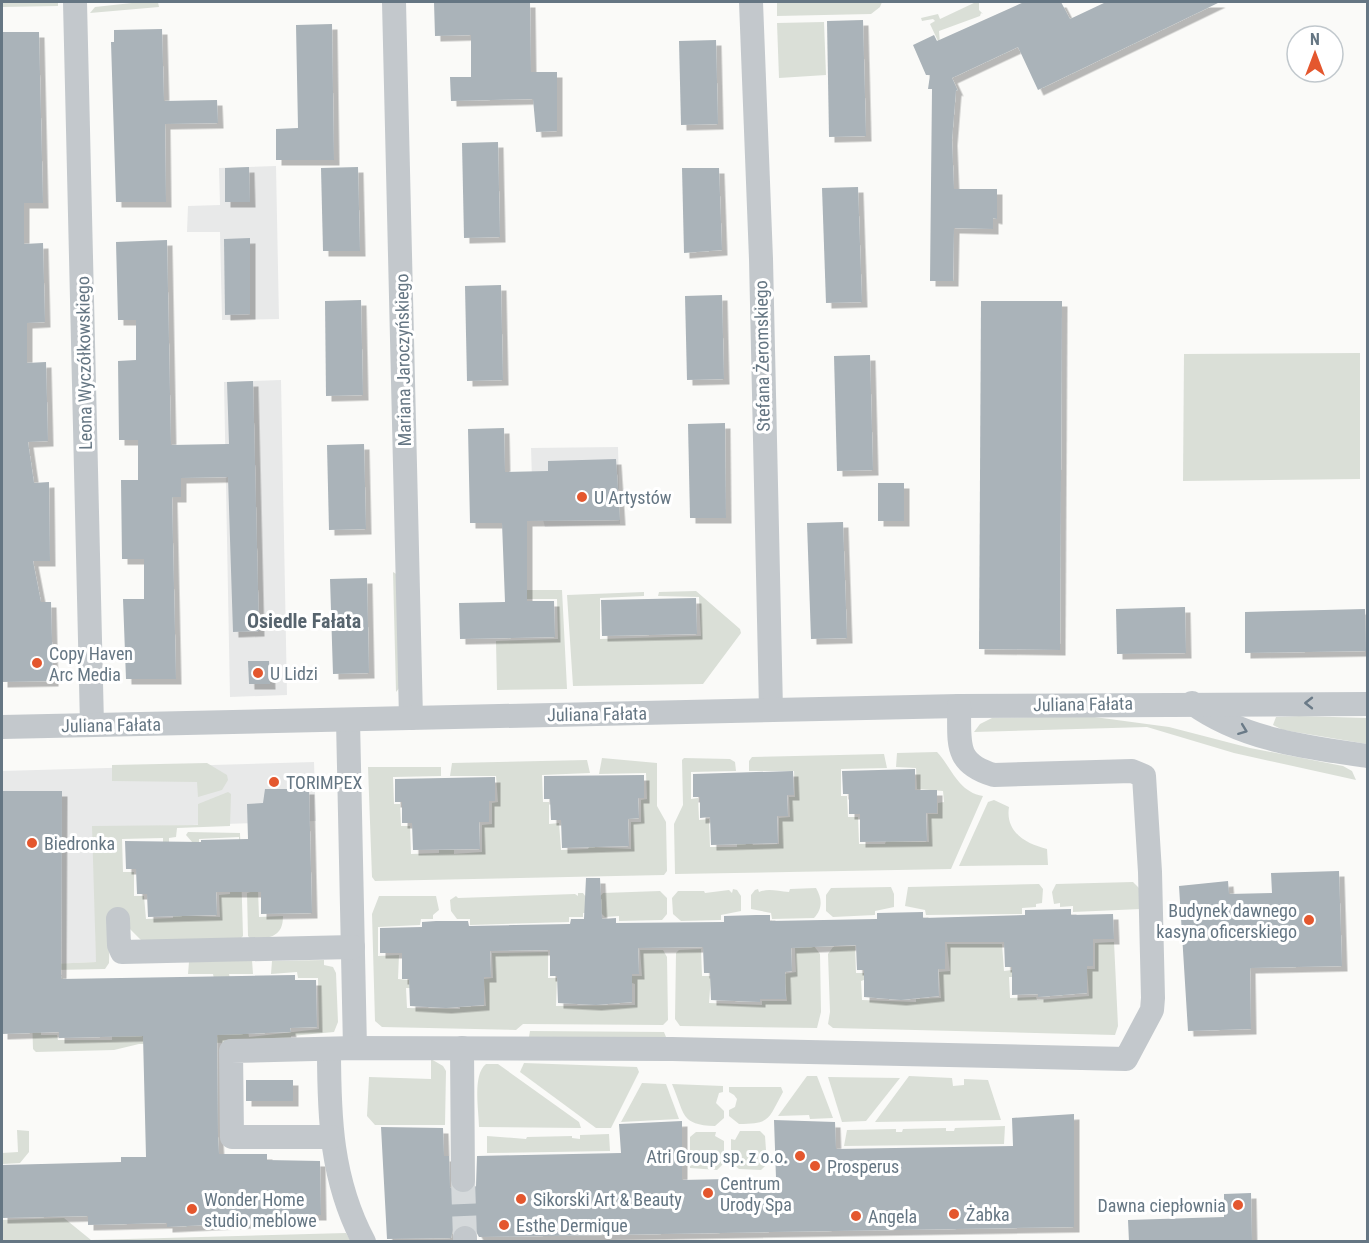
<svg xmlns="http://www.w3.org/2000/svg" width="1369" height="1243" font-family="'Roboto Condensed',sans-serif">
  <defs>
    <filter id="shadow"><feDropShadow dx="5.5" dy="5.5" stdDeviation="0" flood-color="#0004"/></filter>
  </defs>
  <rect width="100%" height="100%" fill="#fafaf8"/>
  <!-- built -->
  <g fill="#e8e9e9">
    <path d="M276 166 279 319 222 320 220 232H187L188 206 220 205 219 168Z"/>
    <path d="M281 380 287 695 230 697 224 382Z"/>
    <path d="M618 447 620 524 545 527 532 480 531 448Z"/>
    <path d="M314 762 316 821 95 828 96 962 2 966V771Z"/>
  </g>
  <!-- green -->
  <g fill="#dadfd7">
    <path d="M58 2V6L2 7V3Z"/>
    <path d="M141 2H158L159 7 90 13 95 7Z"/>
    <path d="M777 2H882L880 7 871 14 777 16Z"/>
    <path d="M976 2H979V10L983 14 981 13 980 16 939 31 940 44 953 73 930 24 935 21 933 19 922 21 921 18 938 14 940 19Z"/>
    <path d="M824 22 826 75 779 78 777 23Z"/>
    <path d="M1360 353V479L1183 481 1184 354Z"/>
    <path d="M393 572 398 575 400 687 396 692Z"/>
    <path d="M518 590H562L567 689 497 690 496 641 558 639 557 599H518Z"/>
    <path d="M696 591 740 629 741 633 703 684 573 686 567 595 644 592V596L600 598V639L701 636 699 597 658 596 659 592Z"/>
    <path d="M1087 716 1169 727 1250 748 1343 766 1352 771 1356 780 1234 753 1147 727 974 732 980 724 992 718Z"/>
    <path d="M1299 716 1367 718V744L1283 730 1273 725 1276 717Z"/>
    <path d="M937 752C952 768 958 792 983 796L951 869 675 874 674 824 683 805 682 760 684 758 730 759 735 762 736 771 691 772V799L698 798 699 820 709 819 710 847H737V844L752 843 753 845 779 844V818L790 817 789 797H795L794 771H749V761L752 757 884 754 887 768 841 769V796H847L848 817H858L859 844H885L886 841 929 842 928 814H938V803L944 802 943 791 917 789 916 768 896 767 897 753Z"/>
    <path d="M602 758 657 763V806L666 822 667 871 664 875 375 881 372 877 368 767H441V776L393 777 394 804H400L401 826H410L411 854 439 853V850H454V854L482 852V825L492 824V803L498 802 496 776H450L452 763 587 760 590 773 542 775 543 802H549V824L559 823 561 850 588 849 589 847 631 849V822H641V800L647 799 646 773 599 774Z"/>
    <path d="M207 763 227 775 228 780 222 790 198 797 197 782 112 781V765Z"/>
    <path d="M228 792 231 794 230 826 177 828 176 837 169 838V842L163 843V838L122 839 123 872H134V896H144L146 919 173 918V915L220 917 219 895 230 894V870H240L239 837 199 839V843H193L186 835 188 832 240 833 243 936 240 939 142 941 127 926 110 919 109 963 105 969 2 971V966L96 962 92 826 198 825V804Z"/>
    <path d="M994 800 1009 807C1005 832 1026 844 1047 849L1048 865 959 866 988 802Z"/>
    <path d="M1133 882 1140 889 1141 909 1073 912V906L1060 907V903L1054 904 1052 892 1056 884Z"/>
    <path d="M1039 884 1043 889 1042 903 1036 904V907L1022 908V914L926 915 925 910 905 906 908 887Z"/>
    <path d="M891 887 894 894V907L875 911V915L833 917 826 911V895L831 888Z"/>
    <path d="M816 888C822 898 823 909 814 918L772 919 771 913 751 909V895L755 890 758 889 759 892C768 888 777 891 789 892L790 889Z"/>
    <path d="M733 889 737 890 741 896V911L721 915V920L681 921 673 914 672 898 678 891H704L705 893 729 890 732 893Z"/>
    <path d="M258 890 259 917 283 916C283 938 269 938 251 939L248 936 247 893Z"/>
    <path d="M660 891 667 898V914L662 920 619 921V916L605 917 598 910V899L603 893Z"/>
    <path d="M578 893H583L588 900V913H583V917H569V922L470 925V919H457L451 911 450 900 456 896 458 898 575 894 578 896Z"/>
    <path d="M379 896H436L439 910 433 915V919H421L420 925 378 927V956L399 955 398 979 409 980 410 988H406L407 1008 460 1009V1007L486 1006 484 979 493 978 492 953 548 952V978H557L556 1006 635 1005V984L632 983V976H642L640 950H663L667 957 668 1020 663 1025 523 1024 516 1030 382 1027 375 1021 372 914Z"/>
    <path d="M1114 942 1118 1026 1115 1035 833 1028 828 1024 830 1012 828 954 833 947 855 946 856 973H864V980L861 981 862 1000 916 1002V999L941 998 939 972 950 971 947 944H1002L1004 971 1012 970V977H1009L1010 998 1036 997 1037 1000 1089 996 1087 969H1095V943Z"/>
    <path d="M814 946 820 954 821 1012 817 1028 680 1026 675 1019 676 953 679 950 701 949 702 976H711L709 1003 762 1005V1001H787L784 974 796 972 795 948Z"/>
    <path d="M252 960 253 974H229L230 979H214L213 974H188L189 962Z"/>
    <path d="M324 960V965L333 967 336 973 338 1022 334 1032 291 1036V1042L200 1043V1030L248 1031 249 1037 319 1029 318 978H298L297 972 271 974 272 961Z"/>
    <path d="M31 981 40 984 41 1035H57L58 1040H112V1034L161 1032V1044H139L114 1050 36 1052 33 1049Z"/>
    <path d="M530 1031 664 1032 668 1042 529 1037Z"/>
    <path d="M431 1059 443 1066 446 1071 445 1125H375L367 1116 369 1077 431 1079Z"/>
    <path d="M524 1063 637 1067 639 1072 611 1128H596L520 1072Z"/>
    <path d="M486 1064H498L579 1122 581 1128 479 1127C479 1111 472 1075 486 1064Z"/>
    <path d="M807 1076H817L833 1118 810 1119 809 1115 778 1116Z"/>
    <path d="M909 1076 952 1078 953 1086 964 1085V1079L988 1080 1001 1120 875 1122Z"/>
    <path d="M828 1077 900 1078 866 1121 842 1122Z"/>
    <path d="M642 1083 666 1084 679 1119 621 1122Z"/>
    <path d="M672 1084 723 1086V1092L719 1093 716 1103 724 1111V1118L715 1126C680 1125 685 1114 672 1084Z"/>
    <path d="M729 1087H781L783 1092C768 1119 771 1124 739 1124L729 1116V1110L735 1107 737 1099 734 1095 729 1092Z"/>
    <path d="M1005 1126 1004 1144 844 1146 847 1130 896 1129V1132H902L903 1129 946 1128V1131H954L955 1128Z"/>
    <path d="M17 1130 29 1131V1152L20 1163 3 1164 2 1153 18 1152Z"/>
    <path d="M740 1131H760L765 1136 767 1164 761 1170 739 1169 731 1162V1139L735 1140Z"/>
    <path d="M696 1132H716L715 1136 724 1141V1163L717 1170 690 1168V1137Z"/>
    <path d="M609 1134 610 1151 487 1153V1136L526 1139 527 1137 572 1136V1138L580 1139V1135Z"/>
    <path d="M64 1218 91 1240 346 1233 351 1241H2V1220Z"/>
  </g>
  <!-- building -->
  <g fill="#aab3b9" filter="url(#shadow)">
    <path d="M434 2H530L531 72H557V131L536 132 533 99 451 101 450 77H471V35L435 36Z"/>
    <path d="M1024 2H1061L1070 19 1106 2H1220L1038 90 1018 47 952 78 958 91 956 90 952 140 954 189H997V219L993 218V229L954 228 953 281H930L932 89H928L930 75H926L913 45 934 35 937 41Z"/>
    <path d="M863 20 866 136 829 137 827 21Z"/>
    <path d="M332 24 334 160H276V129L298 128 296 25Z"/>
    <path d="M162 29 164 101 217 100 218 123 165 124 166 202H116L111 42H114V30Z"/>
    <path d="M2 32H39L43 203H24V244L43 243 45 322 27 323V363L46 362 48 441 28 442 34 483 49 482 50 561H33L41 602H51L53 681 2 682Z"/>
    <path d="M716 40 718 124 681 125 679 41Z"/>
    <path d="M498 142 500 237 464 238 462 143Z"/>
    <path d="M249 167 250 202H225V168Z"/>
    <path d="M358 167 360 251H323L321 168Z"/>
    <path d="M682 168H719L722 250 684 253Z"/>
    <path d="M858 187 862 302 826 303 822 188Z"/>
    <path d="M250 238V314L225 315 224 239Z"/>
    <path d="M167 240 171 445 229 444 227 382 253 381 259 631 233 632 228 477 181 478V497H172L176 679H126L123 599H144V559H122L121 480H138V440H119L118 361 136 360V320H118L116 242Z"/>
    <path d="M501 285 503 380 467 381 465 286Z"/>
    <path d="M722 295 724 379 687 380 685 296Z"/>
    <path d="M361 300 363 395 326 396 325 301Z"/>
    <path d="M981 301H1062L1060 650 979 649Z"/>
    <path d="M870 355 873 470 837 471 834 356Z"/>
    <path d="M725 423 726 518H690L688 424Z"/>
    <path d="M504 428 505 472 548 471V461L616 459 620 520 527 521V601H554L555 637 460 639 459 603 505 602 502 523H470L468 429Z"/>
    <path d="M364 444 366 529 329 530 327 445Z"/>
    <rect x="878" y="483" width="26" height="38"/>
    <path d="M843 522 847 638 811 639 807 523Z"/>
    <path d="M367 578 369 673 333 674 330 579Z"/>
    <path d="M696 598 697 634 602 636 601 600Z"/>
    <path d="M1185 607 1186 653 1117 654 1116 609Z"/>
    <path d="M1365 609 1366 651 1245 653V612Z"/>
    <path d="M248 661H269L270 684H249Z"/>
    <path d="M915 769V790H937V813H926L927 841 860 842V814H849V794H843L842 771Z"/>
    <path d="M793 771 794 795H787L788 816H777L778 843 711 845 710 817 700 818V797H693V774Z"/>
    <path d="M644 775V798H638L639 818 628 819 629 846 562 848 561 820H551L550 799H544V776Z"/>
    <path d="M495 777V801H489V822H479L480 849 413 850 412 823H402V802H395V779Z"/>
    <path d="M265 789H309L312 913 261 914V892H216L217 915 148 917 147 894H137L136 869H126L125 841 201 842V840L248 839 247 804 263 803Z"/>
    <path d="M2 791H62L61 979 295 975V980H316L317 1027 290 1028 291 1032 217 1035 218 1137 219 1154H267V1160L320 1161 321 1215H306L307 1220 167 1227V1223L88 1225V1216L2 1218V1165L121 1162V1157H146L143 1036 59 1038V1032L2 1034Z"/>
    <path d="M1339 871 1342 966 1250 968 1251 1029 1188 1031 1179 886 1228 881 1229 894 1272 893 1271 873Z"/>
    <path d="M586 878H600L602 919 616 918V923L724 922V916L756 915H770V921L877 919V913L923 912V918L1025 915V910L1071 909V915L1113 914 1114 939H1093V966H1087V993L1038 997V994L1012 995V967H1005L1004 942H945V969H938L939 996 901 1000 864 997V970H857L856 945 791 948 792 971 785 972 786 999H760V1002L711 1000 710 973H704L703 947 638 948 639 974H632V1002L596 1005 558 1003 557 976H550V950L490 951 491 977H484V1005L446 1008 410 1006 409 979H402V953H380V928L422 927V922L436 921H468L469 926 570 924 571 919H584Z"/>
    <rect x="246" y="1080" width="47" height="21"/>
    <path d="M1074 1114V1227L479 1237 473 1226 464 1224 453 1230 451 1238 387 1239 381 1127 443 1128 444 1156H449L450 1187 457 1193 464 1194 476 1186 477 1156 621 1153 619 1124 682 1121V1180L776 1178 774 1120 835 1122 836 1149 1013 1146 1012 1118Z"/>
    <path d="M1251 1193 1252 1242H1129L1128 1220 1224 1217V1194Z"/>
  </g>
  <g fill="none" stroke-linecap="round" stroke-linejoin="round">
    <!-- street-tunnel -->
    <path stroke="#d5d9db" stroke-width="24" stroke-dasharray="24 12" stroke-linecap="butt" d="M463 1180 465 1238"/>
    <!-- street -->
    <g stroke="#c3c8cc" stroke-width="24">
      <path d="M75 2 92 725"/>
      <path d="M394 2 411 718"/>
      <path d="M751 2 761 259 771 710"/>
      <path d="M1192 703C1243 740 1306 747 1368 756"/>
      <path d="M348 720 355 1048"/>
      <path d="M2 727 959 706 1368 704"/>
      <path d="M118 919 119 945 122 952 353 947"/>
      <path d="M462 1048 463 1180"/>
      <path d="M329 1049C329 1117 331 1180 364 1242"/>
      <path d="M331 1137H232L231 1051 355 1048 672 1049 1126 1059 1152 1010 1153 998 1150 872 1144 776 1132 771 994 775C953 763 960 742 959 706"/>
      <path d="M465 1238V1242"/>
    </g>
  </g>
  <!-- one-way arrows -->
  <defs><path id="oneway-chevron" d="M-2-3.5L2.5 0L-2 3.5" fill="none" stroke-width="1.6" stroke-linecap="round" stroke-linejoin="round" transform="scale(1.5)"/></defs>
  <g stroke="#6a7a87">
    <use href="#oneway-chevron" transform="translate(1309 703) rotate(-180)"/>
    <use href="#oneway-chevron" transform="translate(1243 730) rotate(21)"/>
  </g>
  <!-- markers -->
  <g fill="#e4572e" stroke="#fff" stroke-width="2">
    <circle cx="582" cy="497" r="6"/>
    <circle cx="37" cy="663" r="6"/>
    <circle cx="258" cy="673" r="6"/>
    <circle cx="274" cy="782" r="6"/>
    <circle cx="32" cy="843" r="6"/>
    <circle cx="1309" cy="920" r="6"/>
    <circle cx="800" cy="1156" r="6"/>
    <circle cx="815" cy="1166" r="6"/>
    <circle cx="708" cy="1193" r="6"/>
    <circle cx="521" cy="1199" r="6"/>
    <circle cx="1238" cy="1205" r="6"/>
    <circle cx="192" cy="1209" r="6"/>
    <circle cx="954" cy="1214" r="6"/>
    <circle cx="856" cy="1216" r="6"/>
    <circle cx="504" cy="1225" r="6"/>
  </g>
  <g text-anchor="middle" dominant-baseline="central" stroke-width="6" stroke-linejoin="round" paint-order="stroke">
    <!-- street labels -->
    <g font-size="18" fill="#657683" stroke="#fff">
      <text transform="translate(762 356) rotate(-91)">Stefana Żeromskiego</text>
      <text transform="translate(403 360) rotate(-91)">Mariana Jaroczyńskiego</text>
      <text transform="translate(84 363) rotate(-91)">Leona Wyczółkowskiego</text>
      <text transform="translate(1083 704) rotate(-1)">Juliana Fałata</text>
      <text transform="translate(597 714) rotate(-1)">Juliana Fałata</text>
      <text transform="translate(111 725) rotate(-1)">Juliana Fałata</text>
    </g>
    <!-- poi labels -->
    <g font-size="18" fill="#657683" stroke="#fff" text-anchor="start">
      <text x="594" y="497">U Artystów</text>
      <text x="49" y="653">Copy Haven<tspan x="49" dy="21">Arc Media</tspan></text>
      <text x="270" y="673">U Lidzi</text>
      <text x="286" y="782">TORIMPEX</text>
      <text x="44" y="843">Biedronka</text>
      <text x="1297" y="910" text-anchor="end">Budynek dawnego<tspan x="1297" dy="21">kasyna oficerskiego</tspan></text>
      <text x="788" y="1156" text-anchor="end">Atri Group sp. z o.o.</text>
      <text x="827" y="1166">Prosperus</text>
      <text x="720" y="1183">Centrum<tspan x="720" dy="21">Urody Spa</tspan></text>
      <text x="204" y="1199">Wonder Home<tspan x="204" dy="21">studio meblowe</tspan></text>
      <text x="533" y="1199">Sikorski Art &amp; Beauty</text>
      <text x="1226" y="1205" text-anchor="end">Dawna ciepłownia</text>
      <text x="966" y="1214">Żabka</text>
      <text x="868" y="1216">Angela</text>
      <text x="516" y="1225">Esthe Dermique</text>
    </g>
    <!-- neighbourhood labels -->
    <g font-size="20" font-weight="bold" fill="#57646e" stroke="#fff">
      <text x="304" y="621">Osiedle Fałata</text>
    </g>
  </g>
  <!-- border -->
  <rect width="1369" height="1243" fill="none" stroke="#657683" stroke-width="6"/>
  <!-- north arrow -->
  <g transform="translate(1315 54)"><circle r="28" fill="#ffffff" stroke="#c1c8cd" stroke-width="1.5"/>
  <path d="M0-4.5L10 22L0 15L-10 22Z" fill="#e4572e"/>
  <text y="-9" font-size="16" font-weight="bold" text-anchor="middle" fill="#657683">N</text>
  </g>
</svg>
